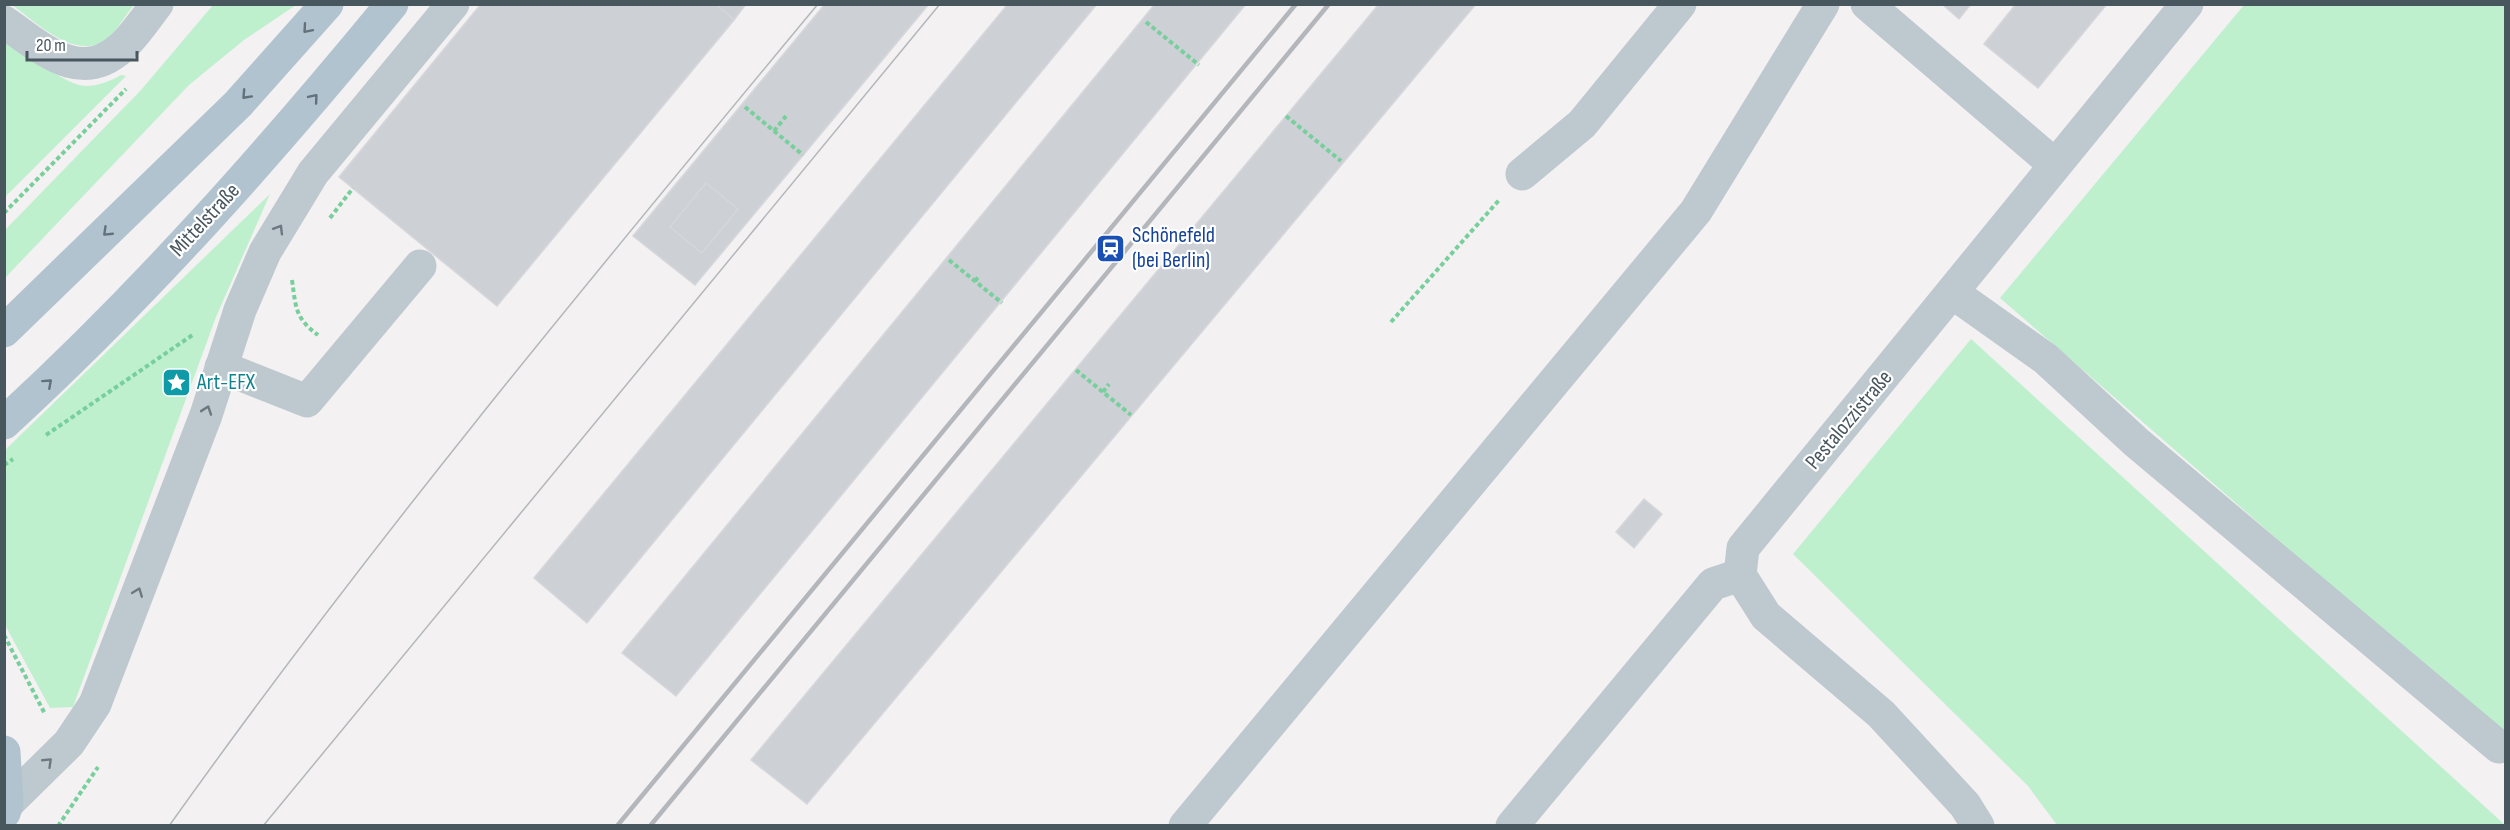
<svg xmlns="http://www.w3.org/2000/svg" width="2510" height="830" font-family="'Sofia Sans Condensed',sans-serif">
  <rect width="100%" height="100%" fill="#f3f1f1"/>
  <!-- green -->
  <g fill="#bff0ce">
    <path d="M12 5H134C125 15 116 33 104 41 73 60 35 21 12 5Z"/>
    <path d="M213 5H296L244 40 189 85 5 278V230L141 90Z"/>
    <path d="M2244 5H2505V744L2475 711 2000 298Z"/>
    <path d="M5 39C22 51 66 86 86 86 98 86 111 81 121 75L126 76 5 197Z"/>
    <path d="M270 194 216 317 73 707 50 708 5 625V450Z"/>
    <path d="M1971 339 2505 825H2057L2028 786 1793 554Z"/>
  </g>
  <!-- building -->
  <g fill="#cdd0d5" stroke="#d5d7dc" stroke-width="1.5">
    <path d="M481 4H716L734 20 497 306 339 177Z"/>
    <path d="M716 4H746L734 20Z"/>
    <path d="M825 4H929L695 285 633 236Z"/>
    <path d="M1008 4H1097L587 623 534 578Z"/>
    <path d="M1155 4H1246L676 696 622 653Z"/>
    <path d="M1379 4H1476L807 804 751 760Z"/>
    <path d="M1942 4H1971L1959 19Z"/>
    <path d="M2016 4H2107L2038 88 1984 44Z"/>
    <path d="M706 183 738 209 702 253 670 227Z"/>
    <path d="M174 375 183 379 179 389 169 385Z"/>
    <path d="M1644 499 1662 514 1634 548 1616 532Z"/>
  </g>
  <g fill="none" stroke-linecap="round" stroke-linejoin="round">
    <!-- path -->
    <g stroke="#77cf9b" stroke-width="4" stroke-dasharray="4.5 3" stroke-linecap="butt">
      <path d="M1146 22 1199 65"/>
      <path d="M745 107 803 155"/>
      <path d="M1286 116 1341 161"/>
      <path d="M774 131 786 116"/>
      <path d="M4 213 126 89"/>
      <path d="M330 218 353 188"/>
      <path d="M949 260 1002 303"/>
      <path d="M292 280C296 308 295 318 318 335"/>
      <path d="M975 281 979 276"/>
      <path d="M1391 322 1500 199"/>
      <path d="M1076 370 1131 415"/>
      <path d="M1103 392 1109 384"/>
      <path d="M46 435 194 334"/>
      <path d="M4 465 13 459"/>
      <path d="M4 635 45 714"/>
      <path d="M58 826 98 767"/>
    </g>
    <!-- minor -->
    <g stroke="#bec9cf" stroke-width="33">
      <path d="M1867 4 2055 165"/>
      <path d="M4 22C41 47 79 86 122 47 135 35 146 18 157 4"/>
      <path d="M1522 174 1582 124 1680 4"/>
      <path d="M1953 293 2046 359 2136 442 2499 747"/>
      <path d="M221 367 307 401 420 266"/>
      <path d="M1740 575 1743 548 2187 4"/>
      <path d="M1740 575 1766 616 1881 714 1965 805 1978 826"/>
      <path d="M7 804 69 743 95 704 206 415 240 310 265 252 313 173 453 4"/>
      <path d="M1185 826 1696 211 1823 4"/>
      <path d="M1512 826 1713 584 1740 575"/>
    </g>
    <!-- major -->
    <g stroke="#b0c3cf" stroke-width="33">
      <path d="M4 331 238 104 327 4"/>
      <path d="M4 423C145 294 271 151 392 4"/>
      <path d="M4 752 7 804 4 813"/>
    </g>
    <!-- tram -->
    <g stroke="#b3b7bb" stroke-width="1.5">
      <path d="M169 826C371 542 595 273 818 4"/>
      <path d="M263 826 940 4"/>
    </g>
    <!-- rail -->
    <g stroke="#b3b7bb" stroke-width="4.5">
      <path d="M617 826 1296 4"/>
      <path d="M650 826 1329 4"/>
    </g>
  </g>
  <!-- one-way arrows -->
  <defs><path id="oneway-chevron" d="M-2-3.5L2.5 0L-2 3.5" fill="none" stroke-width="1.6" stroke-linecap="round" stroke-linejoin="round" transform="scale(1.5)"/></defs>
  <g stroke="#62717a">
    <use href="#oneway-chevron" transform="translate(307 29) rotate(131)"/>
    <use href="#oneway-chevron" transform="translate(246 95) rotate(133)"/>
    <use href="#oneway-chevron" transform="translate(314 98) rotate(-50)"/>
    <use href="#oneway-chevron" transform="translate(107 232) rotate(136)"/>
    <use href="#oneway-chevron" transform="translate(48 383) rotate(-42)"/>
  </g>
  <g stroke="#6b7880">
    <use href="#oneway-chevron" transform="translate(279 229) rotate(-59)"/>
    <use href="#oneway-chevron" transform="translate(207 410) rotate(-71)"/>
    <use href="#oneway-chevron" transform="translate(138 592) rotate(-69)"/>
    <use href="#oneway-chevron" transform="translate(48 762) rotate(-44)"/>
  </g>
  <!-- icons -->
  <defs>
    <symbol id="station-square" viewBox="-11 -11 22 22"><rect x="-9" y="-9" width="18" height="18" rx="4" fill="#1a4fb4" stroke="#fff"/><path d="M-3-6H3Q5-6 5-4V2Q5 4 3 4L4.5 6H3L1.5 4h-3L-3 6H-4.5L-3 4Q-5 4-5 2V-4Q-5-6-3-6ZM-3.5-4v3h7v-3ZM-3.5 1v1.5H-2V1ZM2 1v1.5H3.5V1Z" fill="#fff"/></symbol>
    <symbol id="sight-square" viewBox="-11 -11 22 22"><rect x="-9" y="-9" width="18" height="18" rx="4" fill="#0f9aa8" stroke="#fff"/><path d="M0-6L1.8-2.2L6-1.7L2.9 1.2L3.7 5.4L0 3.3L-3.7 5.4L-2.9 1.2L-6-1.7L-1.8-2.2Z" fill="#fff"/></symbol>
  </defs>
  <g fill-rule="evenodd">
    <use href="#station-square" x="1094" y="232" width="33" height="33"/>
    <use href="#sight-square" x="160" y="366" width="33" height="33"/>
  </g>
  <g text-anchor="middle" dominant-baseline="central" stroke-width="4.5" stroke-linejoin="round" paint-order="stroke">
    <!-- street labels -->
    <g font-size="22" fill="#48565e" stroke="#fff">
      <text transform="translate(205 220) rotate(-47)">Mittelstraße</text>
      <text transform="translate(1849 420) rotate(-50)">Pestalozzistraße</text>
    </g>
    <!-- transit labels -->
    <g font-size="22" fill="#164399" stroke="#fff" text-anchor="start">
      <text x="1132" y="235">Schönefeld<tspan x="1132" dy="25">(bei Berlin)</tspan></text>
    </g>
    <!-- culture labels -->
    <g font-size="22" fill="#0d838f" stroke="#fff" text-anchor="start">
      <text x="197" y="382">Art-EFX</text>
    </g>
  </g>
  <!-- border -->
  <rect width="2510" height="830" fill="none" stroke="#48565e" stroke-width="12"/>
  <!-- scale -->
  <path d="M27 51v9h110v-9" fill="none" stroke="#48565e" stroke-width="3"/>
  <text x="36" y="51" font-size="18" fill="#48565e" stroke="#ffffff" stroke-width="4.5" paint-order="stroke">20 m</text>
</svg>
